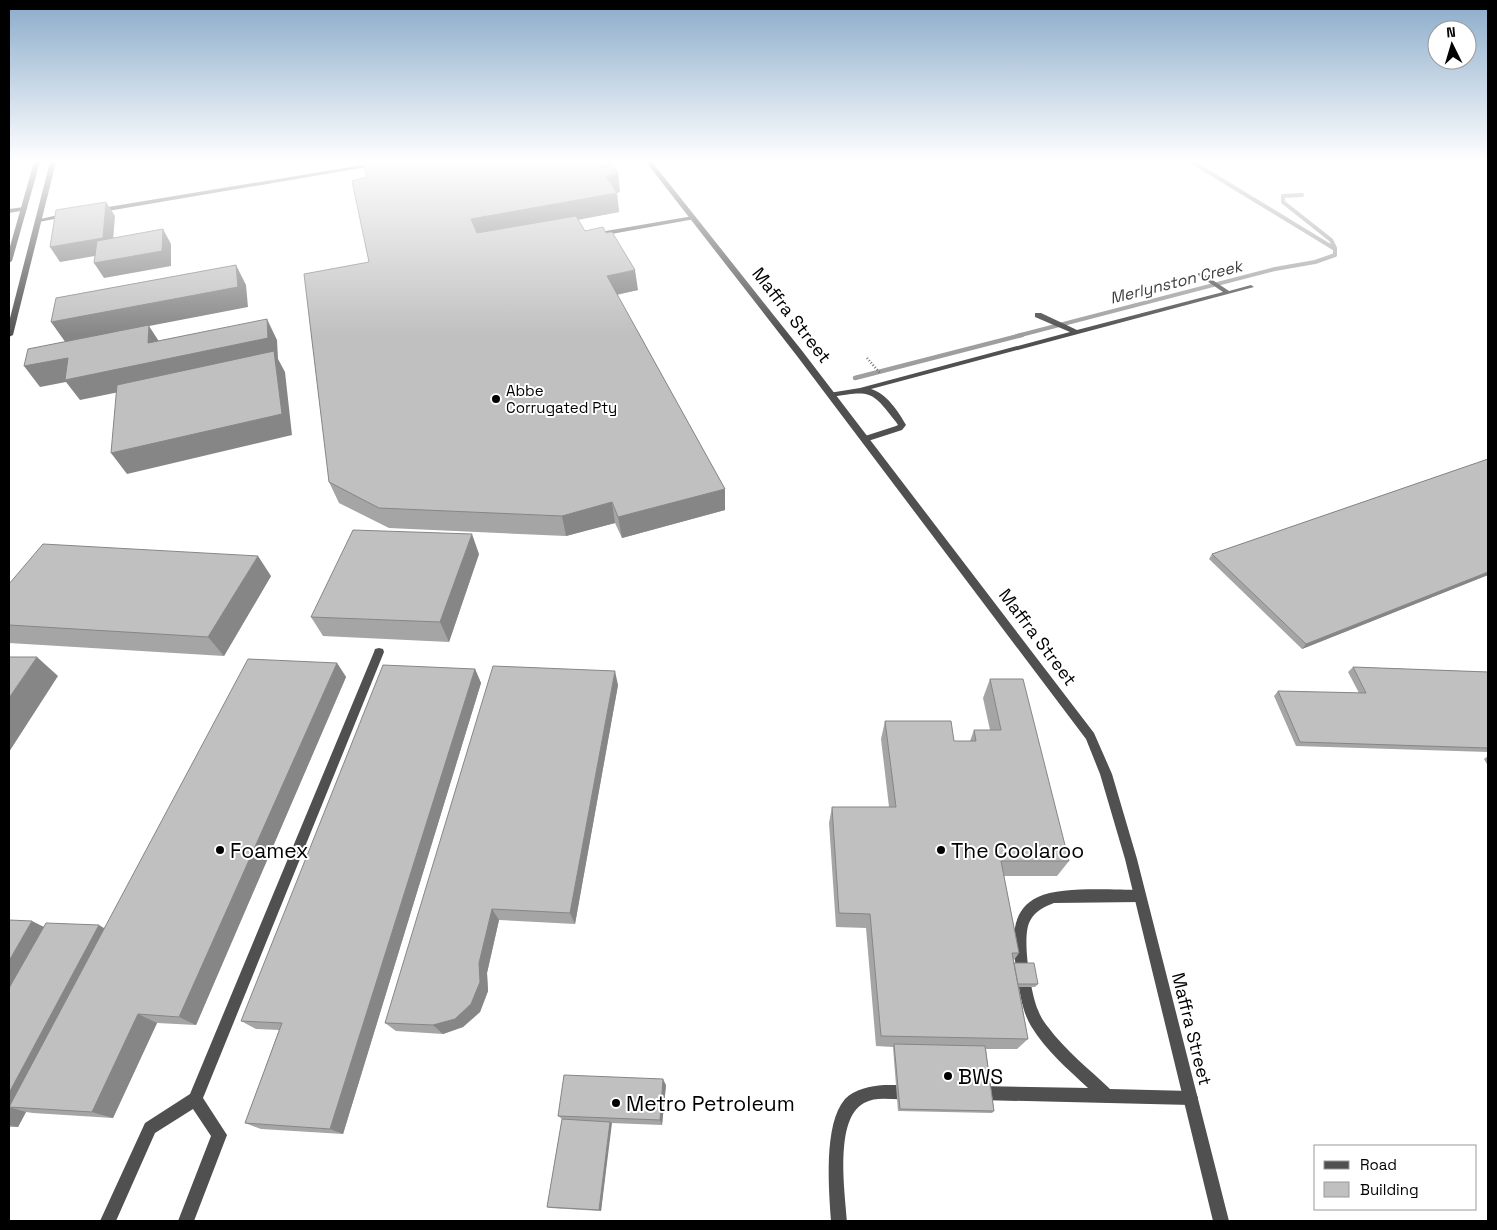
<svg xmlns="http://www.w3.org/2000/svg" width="1497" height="1230" font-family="'Space Grotesk',sans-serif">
  <rect width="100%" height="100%" fill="#fff"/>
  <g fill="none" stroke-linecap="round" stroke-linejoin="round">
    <!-- stream-far1 -->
    <g stroke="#9e9e9e" stroke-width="4">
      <path d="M1302 195 1283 196V202L1331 240 1335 248"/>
      <path d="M1017 336 1275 269 1315 262 1335 255V249L1192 162"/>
    </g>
    <!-- stream -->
    <path stroke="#9e9e9e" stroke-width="4.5" d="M855 378 1022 335"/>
    <!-- path -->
    <path stroke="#727272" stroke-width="2.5" stroke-dasharray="1 2" stroke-linecap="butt" d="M867 358 880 373"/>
    <!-- service -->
    <g fill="#505050" fill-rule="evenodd">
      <path d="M693 216 696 218 695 219 600 236 597 234 600 232Z"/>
      <path d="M1198 273H1202L1229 291 1251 285 1254 287 871 389C886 393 899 412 906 425L902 430 865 442 862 441V437L896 426 898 425 896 422C872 391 871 390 832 397L828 395 829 393 860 388 1070 332 1035 317V313H1041L1077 330 1223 292 1198 275Z"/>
      <path d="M379 648 383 649 384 652 203 1098 227 1135 194 1221H178L211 1136 193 1109 155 1133 116 1221H100L145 1123 190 1094 374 652 375 649Z"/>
      <path d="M1140 890 1144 892 1146 896 1144 900 1140 902 1054 903C1044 907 1035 911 1030 921 1021 936 1031 994 1038 1010 1040 1016 1044 1022 1048 1027 1065 1050 1089 1069 1110 1089L1191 1091 1196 1093 1198 1098 1196 1103 1191 1105 979 1100 974 1098 972 1093 974 1088 979 1086 1088 1088C1068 1069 1046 1051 1031 1026 1022 1011 1020 993 1017 975 1013 948 1007 911 1038 897 1061 886 1113 890 1140 890Z"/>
      <path d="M884 1085H909L914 1087 916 1092 914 1097C899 1103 880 1094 864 1103 834 1119 845 1192 847 1221H831C829 1190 823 1124 845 1099 855 1089 870 1086 884 1085Z"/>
    </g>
    <!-- minor -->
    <g fill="#505050" fill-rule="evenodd">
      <path d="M381 162H396L96 213 93 211 96 209Z"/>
      <path d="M646 162H652L803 352 1094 733 1112 774 1137 859 1229 1221H1213L1125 859 1100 774 1086 739 797 356Z"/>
      <path d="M24 207 27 209 26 210 9 213V209Z"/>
      <path d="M67 213 69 214V216L39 222 36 220Z"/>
    </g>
    <!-- tertiary -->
    <g fill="#505050" fill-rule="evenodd">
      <path d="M34 162H40L12 261 9 263V250Z"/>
      <path d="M50 162H56L13 335 9 337V322Z"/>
    </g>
  </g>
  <!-- wall -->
  <g fill="#a5a5a5">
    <path d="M600 166 618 173 620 192 617 193 619 212 578 220 585 231 638 290 617 295 725 489V510L622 538 615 523 566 536 389 528 339 503 329 482 369 262Z"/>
    <path d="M1488 459V575L1302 649 1209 559 1212 554Z"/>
    <path d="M479 554 449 642 323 636 311 617Z"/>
    <path d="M271 576 224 656 9 643V625Z"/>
    <path d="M337 663 346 677 196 1025 157 1023 113 1118 33 1113 26 1112 18 1127H9V920L44 927 104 928Z"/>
    <path d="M1353 667 1488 672V752L1296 746 1274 696 1278 691 1359 693 1348 672Z"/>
    <path d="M475 669 481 683 343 1134 261 1129 245 1123 279 1030 256 1029 241 1021Z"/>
    <path d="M990 679 1069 861 1057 876H1004L1019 953 1014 960V963L1038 984 1035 987H1019L1028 1039 1017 1049H986L994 1111 992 1113 898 1111 893 1047 876 1046 866 928 836 927 829 823 832 807H889L881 739 885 721 954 741H970L974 730H990L983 698Z"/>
    <path d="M618 685 575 924 499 920 487 973 488 991 480 1012 463 1027 443 1034 396 1031 385 1023Z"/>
    <path d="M1488 756V766L1484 759Z"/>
    <path d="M666 1085 662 1125 611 1123 601 1211 550 1208 547 1207 562 1119 558 1116Z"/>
  </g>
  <!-- shaded-wall -->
  <g fill="#868686">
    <path d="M618 173 620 192 608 194 606 176Z"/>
    <path d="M617 193 619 212 476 238 471 219Z"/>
    <path d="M106 202 115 216 112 253 60 262 50 247Z"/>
    <path d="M163 229 171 244V266L104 278 94 263Z"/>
    <path d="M236 265 246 285 248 307 149 326 162 346 267 319 277 340 278 359 285 372 292 435 127 474 111 453 275 360 80 400 66 382 40 387 24 366 66 343 51 322Z"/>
    <path d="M635 270 638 290 609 296 607 276Z"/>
    <path d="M725 489V510L622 538 618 517Z"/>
    <path d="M612 502 615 523 566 536 562 516Z"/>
    <path d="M472 534 479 554 449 642 440 622Z"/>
    <path d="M258 556 271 576 224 656 208 637Z"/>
    <path d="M1488 572V575L1302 649 1306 644Z"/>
    <path d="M37 657 58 676 9 752V698Z"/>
    <path d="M337 663 346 677 196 1025 179 1017Z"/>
    <path d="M475 669 481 683 343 1134 330 1129Z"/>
    <path d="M615 671 618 685 575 924 570 913Z"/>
    <path d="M492 909 499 920 487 973 488 991 480 1012 463 1027 443 1034 433 1025 479 963Z"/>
    <path d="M32 921 52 931 9 1009V961Z"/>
    <path d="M99 925 117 936 9 1107 26 1112 18 1127 9 1125V1093Z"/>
    <path d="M138 1014 157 1023 113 1118 92 1112Z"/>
    <path d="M663 1079 666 1085 662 1125 660 1120Z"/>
    <path d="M610 1122 612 1123 601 1211 599 1210Z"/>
  </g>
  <!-- building -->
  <g fill="#c0c0c0" stroke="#868686">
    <path d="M363 162H598L600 166 611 164 618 173 606 176 617 193 471 219 477 233 576 216 585 231 603 227 606 233 612 232 635 270 607 276 725 489 618 517 612 502 562 516 379 508 329 482 304 274 369 262 352 181 367 177Z"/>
    <path d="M106 202 103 238 50 247 56 210Z"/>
    <path d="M163 229 162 251 94 263 97 241Z"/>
    <path d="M236 265 238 287 51 322 56 298Z"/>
    <path d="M267 319 268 338 65 380 68 358 24 366 28 349 149 325 148 343Z"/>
    <path d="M274 351 282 414 111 453 117 385Z"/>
    <path d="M1488 459V572L1306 644 1212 554Z"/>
    <path d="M353 530 472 534 440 622 311 617Z"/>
    <path d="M43 544 258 556 208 637 9 625V584Z"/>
    <path d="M9 657H37L9 698Z"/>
    <path d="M248 659 337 663 179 1017 138 1014 92 1112 9 1107Z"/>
    <path d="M383 665 475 669 330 1129 245 1123 282 1023 241 1021Z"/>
    <path d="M493 666 615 671 570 913 492 909 479 963 480 982 471 1004 455 1019 433 1025 385 1023Z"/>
    <path d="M1353 667 1488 672V748L1300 742 1278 691 1366 693Z"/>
    <path d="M990 679H1023L1069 861H1001L1019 953H1012L1028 1039 881 1036 870 914 839 913 832 807H896L885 721H951L954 741H976L974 730H1001Z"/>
    <path d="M9 920 32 921 9 961Z"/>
    <path d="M46 923 99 925 9 1093V988Z"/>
    <path d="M1014 963H1034L1038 984H1018Z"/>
    <path d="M894 1044 985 1046 994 1111 900 1109Z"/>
    <path d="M564 1075 663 1079 660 1120 558 1116Z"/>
    <path d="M562 1119 610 1122 599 1210 547 1207Z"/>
  </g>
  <!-- sky -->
  <linearGradient id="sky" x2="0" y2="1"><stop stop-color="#8aabca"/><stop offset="0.48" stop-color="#fff"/><stop offset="1" stop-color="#fff" stop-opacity="0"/></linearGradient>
  <rect width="1497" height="335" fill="url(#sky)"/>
  <!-- markers -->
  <g fill="#000" stroke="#fff" stroke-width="2">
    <circle cx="496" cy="399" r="5"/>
    <circle cx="220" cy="850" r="5"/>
    <circle cx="941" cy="850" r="5"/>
    <circle cx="948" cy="1076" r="5"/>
    <circle cx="616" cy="1103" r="5"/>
  </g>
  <g text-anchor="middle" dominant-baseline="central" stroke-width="4" stroke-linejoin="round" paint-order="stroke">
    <!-- far-poi labels -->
    <g font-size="15" fill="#000" stroke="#fff" text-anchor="start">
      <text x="506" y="390">Abbe<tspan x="506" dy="17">Corrugated Pty</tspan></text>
    </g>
    <!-- far-water labels -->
    <g font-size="16" font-style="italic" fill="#3f3f3f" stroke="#fff">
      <text transform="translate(1176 282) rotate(-14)">Merlynston Creek</text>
    </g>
    <!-- street labels -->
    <g font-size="18" fill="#000" stroke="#fff">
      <text transform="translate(792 315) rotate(52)">Maffra Street</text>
      <text transform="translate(1038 637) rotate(53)">Maffra Street</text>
      <text transform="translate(1192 1029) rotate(76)">Maffra Street</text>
    </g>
    <!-- near-poi labels -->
    <g font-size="21" fill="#000" stroke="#fff" text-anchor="start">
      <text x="230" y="850">Foamex</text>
      <text x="951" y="850">The Coolaroo</text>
      <text x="958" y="1076">BWS</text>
      <text x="626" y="1103">Metro Petroleum</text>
    </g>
  </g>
  <!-- border -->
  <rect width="1497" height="1230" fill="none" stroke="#000000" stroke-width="20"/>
  <!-- legend -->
  <rect x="1314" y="1145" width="162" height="65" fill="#ffffff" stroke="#999999"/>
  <rect x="1324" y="1161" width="25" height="8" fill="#505050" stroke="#999999"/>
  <text x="1360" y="1170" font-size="15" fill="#000000">Road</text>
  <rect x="1324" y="1182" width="25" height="15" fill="#c0c0c0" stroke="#999999"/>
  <text x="1360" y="1195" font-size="15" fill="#000000">Building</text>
  <!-- north arrow -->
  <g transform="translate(1452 45) rotate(355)"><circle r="24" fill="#ffffff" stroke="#999999"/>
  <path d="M0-4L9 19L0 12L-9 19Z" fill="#000000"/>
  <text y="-8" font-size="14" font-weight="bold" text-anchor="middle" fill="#000000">N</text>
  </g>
</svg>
